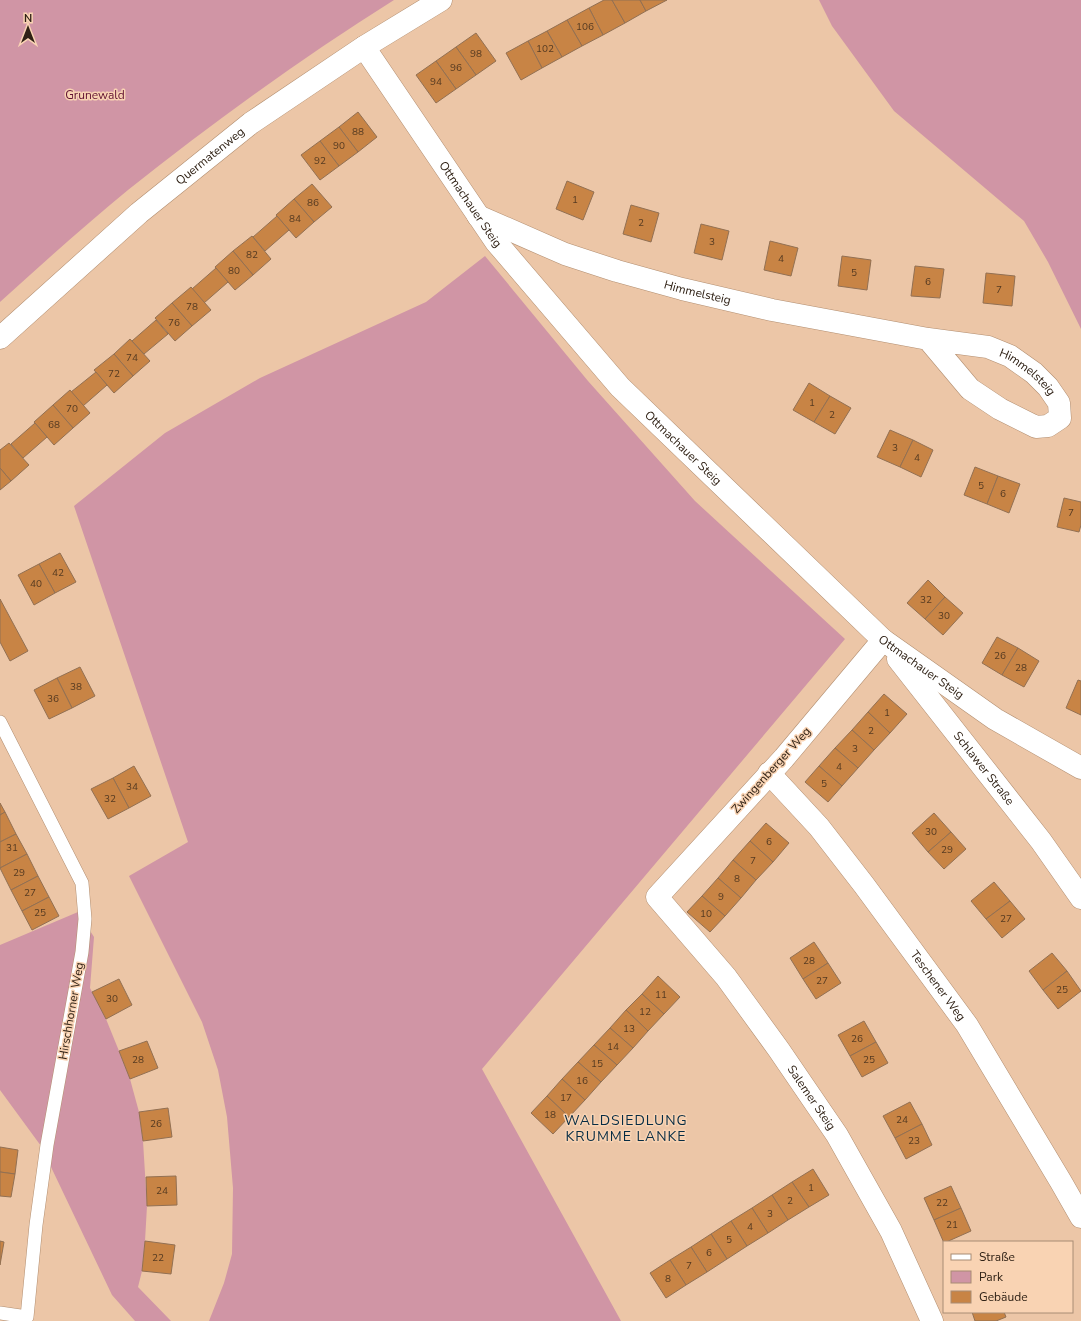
<svg xmlns="http://www.w3.org/2000/svg" width="1081" height="1321" font-family="'Nunito Sans',sans-serif">
  <rect width="100%" height="100%" fill="#ecc6a7"/>
  <!-- green -->
  <g fill="#d095a5">
    <path d="M0 0H394C302 58 213 122 128 190 84 226 42 264 0 302Z"/>
    <path d="M819 0H1081V329L1048 262 1024 221 894 111 832 26Z"/>
    <path d="M485 256 588 381 695 501 845 639 482 1069 621 1321H209L224 1283 232 1254 233 1188 227 1117 218 1070 202 1022 129 876 188 842 74 506 165 433 260 378 426 302Z"/>
    <path d="M78 912 94 937 90 988 106 1019 119 1051 130 1079 139 1112 143 1141 147 1206 145 1241 142 1271 138 1287 171 1321H135L112 1295 41 1146 0 1090V945Z"/>
  </g>
  <!-- building -->
  <g fill="#c88445" stroke="#927053">
    <path d="M604 0H612L625 23 603 35 589 8Z"/>
    <path d="M612 0H640L646 11 625 23Z"/>
    <path d="M640 0H667L646 11Z"/>
    <path d="M589 8 603 35 582 46 567 20Z"/>
    <path d="M567 20 582 46 562 57 547 31Z"/>
    <path d="M547 31 562 57 542 68 528 41Z"/>
    <path d="M476 33 496 61 476 75 456 47Z"/>
    <path d="M528 41 542 68 521 80 506 53Z"/>
    <path d="M456 47 476 75 456 89 436 61Z"/>
    <path d="M436 61 456 89 436 103 416 75Z"/>
    <path d="M358 112 377 137 358 152 339 127Z"/>
    <path d="M339 127 358 152 339 166 320 141Z"/>
    <path d="M320 141 339 166 320 180 301 155Z"/>
    <path d="M567 181 594 192 583 220 556 209Z"/>
    <path d="M312 184 332 207 314 222 294 199Z"/>
    <path d="M294 199 314 222 296 238 276 215Z"/>
    <path d="M631 205 659 213 651 242 623 234Z"/>
    <path d="M277 216 289 230 265 251 253 237Z"/>
    <path d="M701 224 729 231 722 260 694 253Z"/>
    <path d="M252 236 271 259 253 275 233 251Z"/>
    <path d="M770 241 798 248 791 276 764 270Z"/>
    <path d="M233 251 253 275 235 290 215 267Z"/>
    <path d="M842 256 871 260 867 290 838 286Z"/>
    <path d="M915 266 944 269 940 298 911 296Z"/>
    <path d="M216 268 228 282 204 303 192 289Z"/>
    <path d="M986 273 1015 276 1012 306 983 303Z"/>
    <path d="M191 287 211 310 192 326 172 303Z"/>
    <path d="M172 303 192 326 175 341 155 318Z"/>
    <path d="M156 320 168 334 144 354 132 341Z"/>
    <path d="M130 339 150 361 133 376 114 354Z"/>
    <path d="M114 354 133 376 114 393 94 370Z"/>
    <path d="M96 372 107 385 83 406 71 392Z"/>
    <path d="M809 383 830 396 814 422 793 410Z"/>
    <path d="M70 390 90 413 73 428 53 405Z"/>
    <path d="M830 396 851 408 835 434 814 422Z"/>
    <path d="M53 405 73 428 54 445 34 422Z"/>
    <path d="M35 423 47 437 23 458 11 444Z"/>
    <path d="M890 430 913 440 900 467 877 457Z"/>
    <path d="M913 440 933 450 921 477 900 467Z"/>
    <path d="M9 443 29 465 11 481 0 468V450Z"/>
    <path d="M975 467 998 476 987 504 964 495Z"/>
    <path d="M0 468 11 481 0 490Z"/>
    <path d="M998 476 1020 484 1009 513 987 504Z"/>
    <path d="M1064 498 1081 502V525L1079 532 1057 527Z"/>
    <path d="M60 553 76 582 55 593 39 564Z"/>
    <path d="M39 564 55 593 34 605 18 575Z"/>
    <path d="M928 580 945 597 925 619 907 603Z"/>
    <path d="M945 597 963 613 943 635 925 619Z"/>
    <path d="M0 599 28 651 10 661 0 642Z"/>
    <path d="M997 637 1018 648 1002 675 982 663Z"/>
    <path d="M1018 648 1039 661 1024 687 1002 675Z"/>
    <path d="M80 667 95 696 72 708 57 678Z"/>
    <path d="M57 678 72 708 49 719 34 690Z"/>
    <path d="M1078 680 1081 681V715L1066 708Z"/>
    <path d="M884 694 907 714 890 733 868 712Z"/>
    <path d="M868 712 890 733 874 750 852 730Z"/>
    <path d="M852 730 874 750 858 768 835 748Z"/>
    <path d="M835 748 858 768 842 786 819 766Z"/>
    <path d="M134 766 151 796 129 808 113 778Z"/>
    <path d="M819 766 842 786 828 802 805 782Z"/>
    <path d="M113 778 129 808 108 819 91 789Z"/>
    <path d="M0 803 5 812 0 815Z"/>
    <path d="M5 812 16 834 0 842V815Z"/>
    <path d="M934 813 951 832 928 852 912 833Z"/>
    <path d="M766 823 789 843 773 862 750 841Z"/>
    <path d="M951 832 966 849 944 869 928 852Z"/>
    <path d="M16 834 27 854 0 868V842Z"/>
    <path d="M750 841 773 862 756 880 733 860Z"/>
    <path d="M27 854 38 876 11 890 0 868Z"/>
    <path d="M733 860 756 880 741 898 718 878Z"/>
    <path d="M38 876 49 897 22 911 11 890Z"/>
    <path d="M718 878 741 898 725 916 702 896Z"/>
    <path d="M994 882 1010 901 986 919 971 901Z"/>
    <path d="M702 896 725 916 710 932 687 912Z"/>
    <path d="M49 897 59 916 32 930 22 911Z"/>
    <path d="M1010 901 1025 919 1002 938 986 919Z"/>
    <path d="M814 942 828 963 803 979 790 958Z"/>
    <path d="M1052 953 1067 971 1043 990 1029 971Z"/>
    <path d="M828 963 841 983 816 999 803 979Z"/>
    <path d="M1067 971 1081 991 1058 1009 1043 990Z"/>
    <path d="M658 976 680 997 664 1014 642 994Z"/>
    <path d="M119 979 132 1005 106 1019 92 992Z"/>
    <path d="M642 994 664 1014 648 1031 626 1010Z"/>
    <path d="M626 1010 648 1031 633 1048 610 1028Z"/>
    <path d="M864 1021 876 1042 850 1056 838 1035Z"/>
    <path d="M610 1028 633 1048 617 1065 594 1045Z"/>
    <path d="M147 1041 158 1068 130 1079 119 1051Z"/>
    <path d="M876 1042 888 1063 862 1077 850 1056Z"/>
    <path d="M594 1045 617 1065 601 1082 578 1062Z"/>
    <path d="M578 1062 601 1082 585 1100 562 1079Z"/>
    <path d="M562 1079 585 1100 569 1117 547 1096Z"/>
    <path d="M547 1096 569 1117 553 1134 531 1113Z"/>
    <path d="M910 1102 922 1124 895 1138 883 1116Z"/>
    <path d="M168 1108 172 1137 143 1141 139 1112Z"/>
    <path d="M922 1124 932 1145 906 1159 895 1138Z"/>
    <path d="M0 1147 18 1150 15 1174 0 1172Z"/>
    <path d="M813 1169 829 1195 809 1207 792 1182Z"/>
    <path d="M0 1172 15 1174 11 1197 0 1196Z"/>
    <path d="M176 1176 177 1205 147 1206 146 1177Z"/>
    <path d="M792 1182 809 1207 788 1220 772 1195Z"/>
    <path d="M951 1186 961 1208 934 1220 924 1198Z"/>
    <path d="M772 1195 788 1220 768 1233 752 1208Z"/>
    <path d="M752 1208 768 1233 747 1246 731 1221Z"/>
    <path d="M961 1208 971 1231 944 1243 934 1220Z"/>
    <path d="M731 1221 747 1246 727 1259 711 1234Z"/>
    <path d="M711 1234 727 1259 707 1272 691 1247Z"/>
    <path d="M0 1241 4 1242 0 1265Z"/>
    <path d="M145 1241 175 1245 171 1274 142 1271Z"/>
    <path d="M691 1247 707 1272 686 1285 670 1260Z"/>
    <path d="M670 1260 686 1285 666 1298 650 1273Z"/>
    <path d="M972 1312H1004L1006 1317 996 1321H975Z"/>
  </g>
  <g fill="none" stroke-linecap="round" stroke-linejoin="round">
    <defs>
      <path id="lane" d="M0 722 82 883 85 919 82 952 47 1145 36 1225 27 1317 0 1313"/>
      <g id="street">
        <path id="s1" d="M364 47 496 242 620 387 883 640 995 719 1081 768"/>
        <path id="s2" d="M478 216 565 254 617 271 682 289 772 310 928 339 988 347 1010 356 1034 373 1048 387 1059 403 1060 418 1048 426 1036 427 1000 409 970 389 928 339"/>
        <path id="s3" d="M0 338 139 213 251 123 364 47 441 0"/>
        <path id="s4" d="M883 640 784 758 657 897 726 977 779 1050 837 1135 891 1231 932 1321"/>
        <path id="s5" d="M898 659 1041 841 1081 898"/>
        <path id="s6" d="M769 773 819 827 864 885 967 1025 1061 1182 1081 1217"/>
      </g>
    </defs>
    <!-- lane casing -->
    <use href="#lane" stroke="#b28e70" stroke-width="14"/>
    <!-- street casing -->
    <use href="#street" stroke="#b28e70" stroke-width="23"/>
    <!-- lane -->
    <use href="#lane" stroke="#fff" stroke-width="13"/>
    <!-- street -->
    <use href="#street" stroke="#fff" stroke-width="22"/>
  </g>
  <g text-anchor="middle" dominant-baseline="central" stroke-width="3" stroke-linejoin="round" paint-order="stroke">
    <!-- number labels -->
    <g font-size="10" fill="#553a21">
      <text x="585" y="27">106</text>
      <text x="545" y="49">102</text>
      <text x="476" y="54">98</text>
      <text x="456" y="68">96</text>
      <text x="436" y="82">94</text>
      <text x="358" y="132">88</text>
      <text x="339" y="146">90</text>
      <text x="320" y="161">92</text>
      <text x="575" y="200">1</text>
      <text x="313" y="203">86</text>
      <text x="295" y="219">84</text>
      <text x="641" y="223">2</text>
      <text x="712" y="242">3</text>
      <text x="252" y="255">82</text>
      <text x="781" y="259">4</text>
      <text x="234" y="271">80</text>
      <text x="854" y="273">5</text>
      <text x="928" y="282">6</text>
      <text x="999" y="290">7</text>
      <text x="192" y="307">78</text>
      <text x="174" y="323">76</text>
      <text x="132" y="358">74</text>
      <text x="114" y="374">72</text>
      <text x="812" y="403">1</text>
      <text x="72" y="409">70</text>
      <text x="832" y="415">2</text>
      <text x="54" y="425">68</text>
      <text x="895" y="448">3</text>
      <text x="917" y="458">4</text>
      <text x="981" y="486">5</text>
      <text x="1003" y="494">6</text>
      <text x="1071" y="513">7</text>
      <text x="58" y="573">42</text>
      <text x="36" y="584">40</text>
      <text x="926" y="600">32</text>
      <text x="944" y="616">30</text>
      <text x="1000" y="656">26</text>
      <text x="1021" y="668">28</text>
      <text x="76" y="687">38</text>
      <text x="53" y="699">36</text>
      <text x="887" y="713">1</text>
      <text x="871" y="731">2</text>
      <text x="855" y="749">3</text>
      <text x="839" y="767">4</text>
      <text x="824" y="784">5</text>
      <text x="132" y="787">34</text>
      <text x="110" y="799">32</text>
      <text x="931" y="832">30</text>
      <text x="769" y="842">6</text>
      <text x="12" y="848">31</text>
      <text x="947" y="850">29</text>
      <text x="753" y="861">7</text>
      <text x="19" y="873">29</text>
      <text x="737" y="879">8</text>
      <text x="30" y="893">27</text>
      <text x="721" y="897">9</text>
      <text x="40" y="913">25</text>
      <text x="706" y="914">10</text>
      <text x="1006" y="919">27</text>
      <text x="809" y="961">28</text>
      <text x="822" y="981">27</text>
      <text x="1062" y="990">25</text>
      <text x="661" y="995">11</text>
      <text x="112" y="999">30</text>
      <text x="645" y="1012">12</text>
      <text x="629" y="1029">13</text>
      <text x="857" y="1039">26</text>
      <text x="613" y="1047">14</text>
      <text x="138" y="1060">28</text>
      <text x="869" y="1060">25</text>
      <text x="597" y="1064">15</text>
      <text x="582" y="1081">16</text>
      <text x="566" y="1098">17</text>
      <text x="550" y="1115">18</text>
      <text x="902" y="1120">24</text>
      <text x="156" y="1124">26</text>
      <text x="914" y="1141">23</text>
      <text x="811" y="1188">1</text>
      <text x="162" y="1191">24</text>
      <text x="790" y="1201">2</text>
      <text x="942" y="1203">22</text>
      <text x="770" y="1214">3</text>
      <text x="952" y="1225">21</text>
      <text x="750" y="1227">4</text>
      <text x="729" y="1240">5</text>
      <text x="709" y="1253">6</text>
      <text x="158" y="1258">22</text>
      <text x="689" y="1266">7</text>
      <text x="668" y="1279">8</text>
    </g>
    <!-- park labels -->
    <g font-size="12" fill="#621233" stroke="#f9d3b3">
      <text x="95" y="95">Grunewald</text>
    </g>
    <!-- street labels -->
    <g font-size="12" fill="#2f2115" stroke="#f9d3b3">
      <text stroke="none"><textPath href="#s3" startOffset="278">Quermatenweg</textPath></text>
      <text stroke="none"><textPath href="#s1" startOffset="190">Ottmachauer Steig</textPath></text>
      <text stroke="none"><textPath href="#s2" startOffset="233">Himmelsteig</textPath></text>
      <text stroke="none"><textPath href="#s2" startOffset="576">Himmelsteig</textPath></text>
      <text stroke="none"><textPath href="#s1" startOffset="514">Ottmachauer Steig</textPath></text>
      <text stroke="none"><textPath href="#s1" startOffset="838">Ottmachauer Steig</textPath></text>
      <text stroke="none"><textPath href="#s5" startOffset="139">Schlawer Straße</textPath></text>
      <text transform="translate(771 770) rotate(-48)">Zwingenberger Weg</text>
      <text stroke="none"><textPath href="#s6" startOffset="272">Teschener Weg</textPath></text>
      <text transform="translate(71 1011) rotate(-80)">Hirschhorner Weg</text>
      <text stroke="none"><textPath href="#s4" startOffset="596">Salemer Steig</textPath></text>
    </g>
    <!-- quarter labels -->
    <g font-size="14" letter-spacing="1" fill="#062c44" stroke="#f9d3b3">
      <text x="626" y="1120">WALDSIEDLUNG<tspan x="626" dy="16">KRUMME LANKE</tspan></text>
    </g>
  </g>
  <!-- legend -->
  <rect x="943" y="1241" width="130" height="72" fill="#f9d3b3" stroke="#a88c74"/>
  <rect x="951" y="1254" width="20" height="6" fill="#ffffff" stroke="#a88c74"/>
  <text x="979" y="1261" font-size="12" fill="#2f2115">Straße</text>
  <rect x="951" y="1271" width="20" height="12" fill="#d095a5" stroke="#a88c74"/>
  <text x="979" y="1281" font-size="12" fill="#2f2115">Park</text>
  <rect x="951" y="1291" width="20" height="12" fill="#c88445" stroke="#a88c74"/>
  <text x="979" y="1301" font-size="12" fill="#2f2115">Gebäude</text>
  <!-- north arrow -->
  <g transform="translate(28 28)" stroke="#f9d3b3" stroke-width="3" paint-order="stroke">
  <path d="M0-3L7 15L0 10L-7 15Z" fill="#2f2115"/>
  <text y="-6" font-size="11" font-weight="bold" text-anchor="middle" fill="#2f2115">N</text>
  </g>
</svg>
